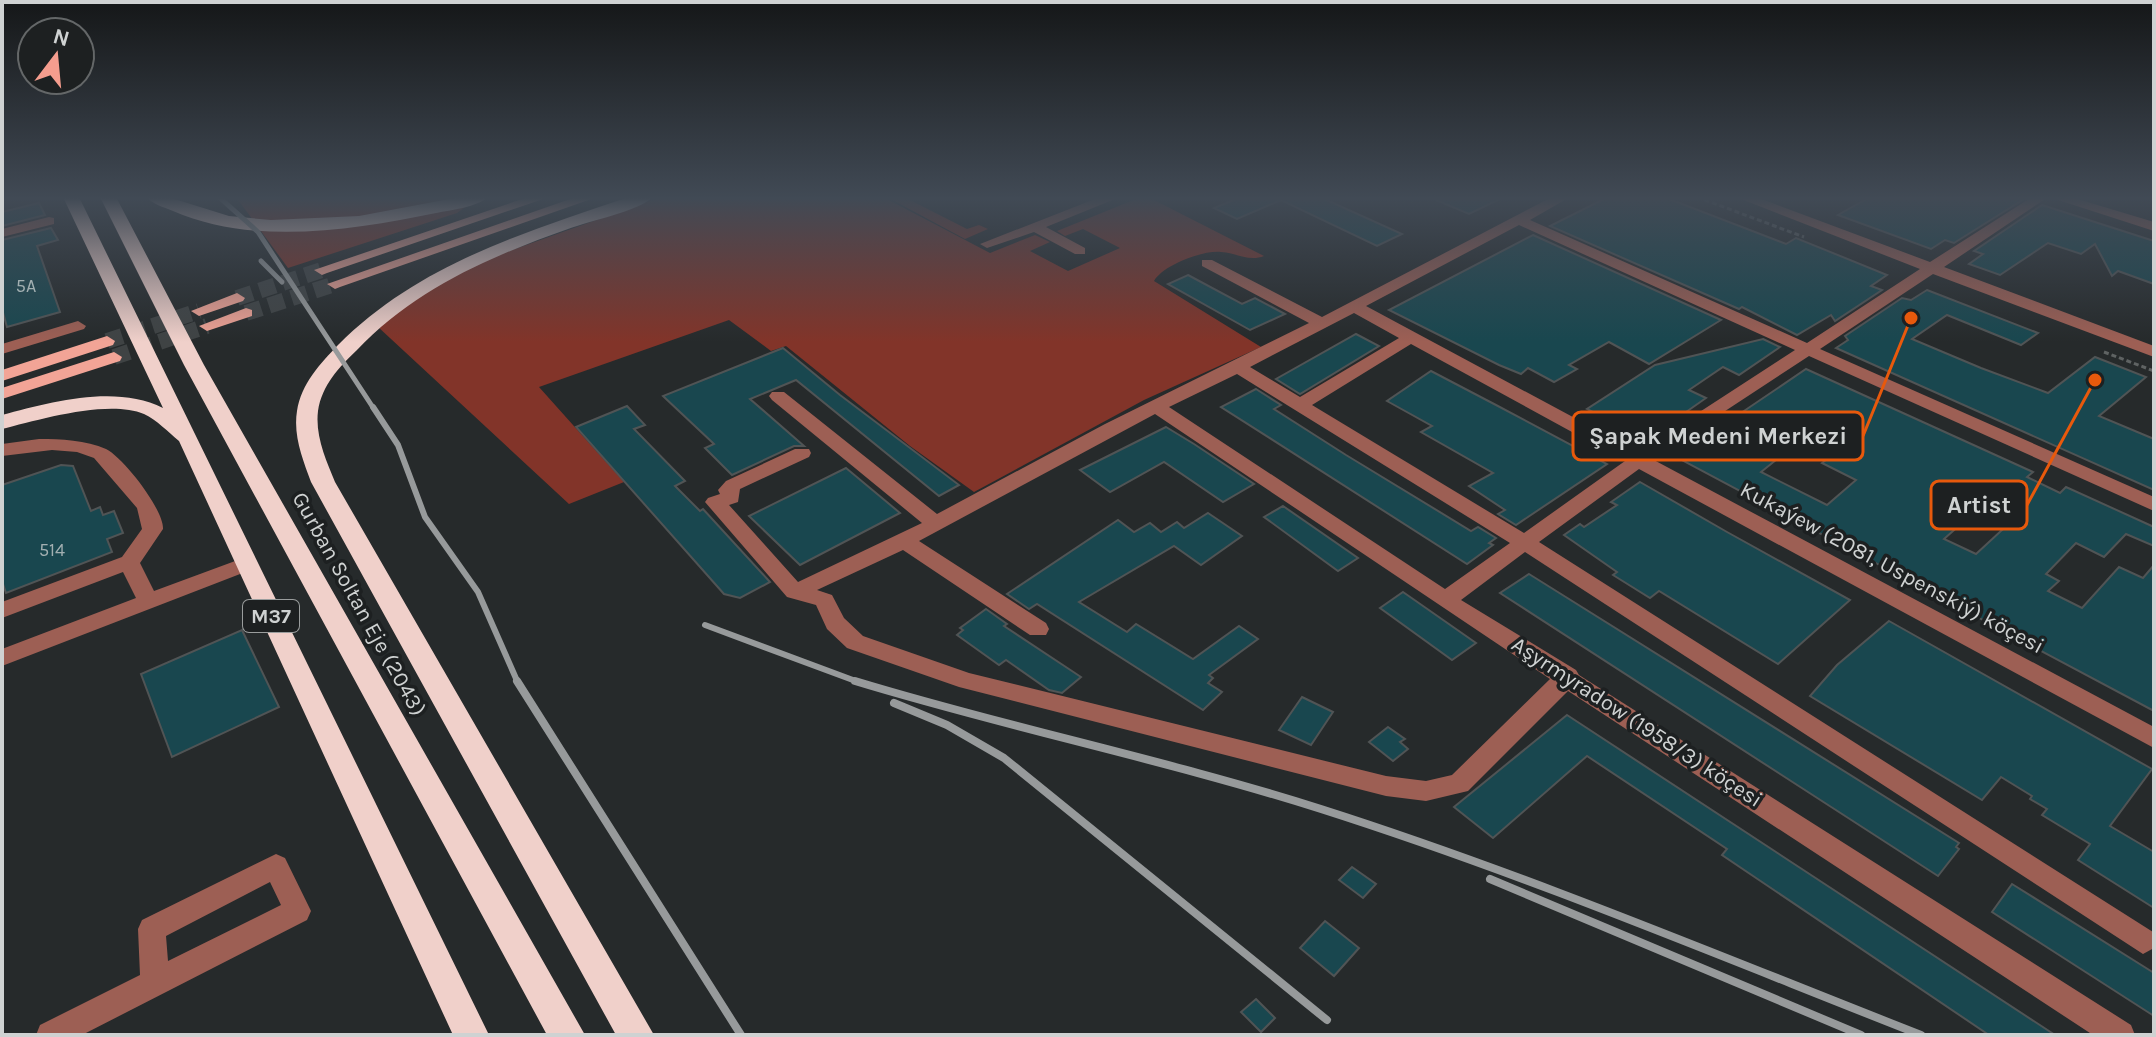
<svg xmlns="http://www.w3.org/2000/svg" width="2156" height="1037" font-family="Karla,sans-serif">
  <rect width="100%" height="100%" fill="#262a2b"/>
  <!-- green -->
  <g fill="#823429">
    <path d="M236 197H479L457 213 288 268Z"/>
    <path d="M661 197H883L990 253 1035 235 1050 242 1030 251 1068 271 1120 248 1083 229 1065 236 1057 231 1141 197H1159L1154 200 1264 256C1249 262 1237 253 1221 252 1203 250 1163 265 1154 281L1261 347 1144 400 974 492 910 446 786 346 771 351 729 320 539 387 624 482 569 504 377 326 431 287 498 255Z"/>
    <path d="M887 197H904L967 229 979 225 988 229 965 239Z"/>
  </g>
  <!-- building -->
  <g fill="#19474f" stroke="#505455" stroke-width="2" fill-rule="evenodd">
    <path d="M1241 197H1320L1402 234 1377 246 1281 200 1237 219 1214 208Z"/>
    <path d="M1429 197H1504L1469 214Z"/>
    <path d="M1608 197H1664L1786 244 1796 238 1887 275 1871 286 1882 290 1835 321 1831 315 1797 335 1742 307 1739 309 1550 226Z"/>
    <path d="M1870 197H2018L2024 199 1954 243 1945 240 1931 249 1838 215Z"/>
    <path d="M39 203 45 215 2 226V212Z"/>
    <path d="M2042 205 2154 241V284L2118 271 2112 276 2095 244 2081 254 2048 243 2000 275 1969 264 1983 254 1974 251Z"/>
    <path d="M51 228 58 240 37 246 60 312 7 327 2 309V240Z"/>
    <path d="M1533 235 1721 320 1649 364 1609 342 1569 365 1577 369 1554 382 1528 368 1521 374 1499 365 1389 310Z"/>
    <path d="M1188 275 1242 304 1255 298 1285 314 1250 330 1168 284Z"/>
    <path d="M1927 290 2038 333 2021 345 1947 315 1912 339 1981 368 2048 393 2095 357 2146 377 2099 416 2154 439V490L1836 348 1848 340 1845 336 1902 298 1911 300Z"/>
    <path d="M1356 334 1379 346 1300 394 1276 379Z"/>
    <path d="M1763 339 1780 347 1739 375 1723 367 1689 390 1706 398 1646 440 1587 409 1655 365Z"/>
    <path d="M783 348 840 395 959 485 939 496 796 380 750 399 804 446H794L732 475 705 448 714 444 663 396Z"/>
    <path d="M1806 369 2033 472 2027 477 2060 493 2066 487 2154 527V546L2126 534 2104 557 2076 543 2046 574 2059 581 2048 591 2082 608 2119 567 2143 578 2154 565V711L1676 457ZM1823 422 1855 438 1822 463 1856 480 1827 505 1761 472ZM1971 515 2002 530 1976 554 1944 539Z"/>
    <path d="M1431 371 1496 405 1607 464 1516 525 1498 514 1505 510 1469 486 1493 473 1421 432 1432 426 1387 401Z"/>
    <path d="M1256 389 1281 405 1274 409 1346 455 1471 531 1478 527 1496 538 1489 543 1493 545 1467 564 1221 407Z"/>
    <path d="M627 406 645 425 634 429 685 481 675 486 700 511 703 509 770 582 740 598 724 594 576 427Z"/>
    <path d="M1166 427 1194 444 1254 484 1223 502 1164 462 1110 492 1080 470Z"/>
    <path d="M61 465 73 466 91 511 100 507 103 515 114 511 123 533 107 539 112 552 6 593 2 581V485Z"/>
    <path d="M846 468 900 513 800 565 749 516Z"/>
    <path d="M1640 482 1727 532 1850 600 1778 664 1659 591 1650 598 1613 575 1617 572 1564 535 1580 524 1584 527 1617 505 1611 502Z"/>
    <path d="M1283 506 1358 558 1338 571 1264 517Z"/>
    <path d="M1208 513 1242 536 1201 565 1174 546 1079 602 1127 632 1136 624 1193 659 1239 626 1258 639 1209 675 1213 678 1208 683 1222 692 1203 710 1037 604 1029 609 1007 594 1118 520 1134 532 1150 523 1161 532 1177 522 1184 528Z"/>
    <path d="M1529 574 1959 843 1956 847 1959 849 1938 876 1500 593Z"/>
    <path d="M1403 592 1476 643 1452 660 1380 608Z"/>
    <path d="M986 609 1007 624 1004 626 1081 677 1062 693 1049 690 1006 660 999 665 957 635 963 630 960 628Z"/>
    <path d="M1889 621 2152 769 2110 826 2154 852V908L2078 860 2090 844 2042 815 2047 809 2030 799 2032 796 2001 777 1982 800 1810 696 1837 665Z"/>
    <path d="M242 630 279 707 172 757 141 674Z"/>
    <path d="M1302 697 1333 712 1311 745 1279 730Z"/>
    <path d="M1567 715 2055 1035H1989L1722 855 1727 849 1587 756 1493 838 1454 807Z"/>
    <path d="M1388 727 1405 739 1400 742 1408 749 1393 761 1369 742Z"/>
    <path d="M1352 867 1376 884 1363 898 1339 880Z"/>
    <path d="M2012 884 2154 973V1016L1992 912Z"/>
    <path d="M1325 921 1359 948 1334 976 1300 948Z"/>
    <path d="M1256 999 1275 1018 1261 1032 1241 1012Z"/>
  </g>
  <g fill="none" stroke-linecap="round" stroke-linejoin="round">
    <!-- major-tunnel -->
    <g stroke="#3f4344" stroke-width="16" stroke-dasharray="16 8" stroke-linecap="butt">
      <path d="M237 298 322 270"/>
      <path d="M246 313 335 284"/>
      <path d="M107 341 199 311"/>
      <path d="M114 357 207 326"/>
    </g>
    <!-- path -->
    <g stroke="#5f6363" stroke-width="3" stroke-dasharray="5 3" stroke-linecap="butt">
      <path d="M1697 197 1804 237"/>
      <path d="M2104 352 2154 371"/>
    </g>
    <!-- minor -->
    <g fill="#9d5f54" fill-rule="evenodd">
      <path d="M2 197H11L4 201Z"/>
      <path d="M1100 197H1120L1046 227 1085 248V254H1075L1034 232 987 248 980 244Z"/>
      <path d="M1552 197H1570L1530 220 1807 343 1920 269 1736 197H1756L1930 262 2032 197H2048L1944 267 2154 346V357L1933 274 1820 349 2154 497V511L1809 356 1652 459 2154 727V748L1639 469 1539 542 2153 932 2154 948 2143 954 1525 552 1461 600 1576 670 1579 675 2131 1025 2135 1035H2093L1568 691 1468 791 1426 801 1386 796 959 687 847 648 827 629 816 605 787 597 705 502 708 498 720 494 718 490 726 481 795 449H809L811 453 809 457 740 489 738 502 729 505 798 582 922 523 772 400 769 396 772 392H784L937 514 1105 424 1309 323 1202 266V260H1212L1322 317ZM1519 225 1795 350 1638 452 1366 306ZM1354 313 1399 338 1300 397 1250 367ZM1411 344 1625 461 1524 533 1312 405ZM1237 374 1510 543 1445 589 1169 407ZM1155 414 1550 679 1452 775 1426 781 1386 776 969 673 863 636 844 618 832 595 817 590 903 550 1030 635H1046L1049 629 1046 623 919 541Z"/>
      <path d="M2049 197H2071L2154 222V231Z"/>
      <path d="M49 217 54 218V224L2 237V229Z"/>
      <path d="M78 321 86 326 84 329 2 354V344Z"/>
      <path d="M39 439C61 439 86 440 106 449 124 458 164 510 163 529L140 563 154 591 246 557 256 564 253 569 2 666V649L136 598 123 572 2 618V602L122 557 142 529 137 508 94 458 77 452 52 450 2 456V444Z"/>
      <path d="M276 854 285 858 311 911 307 920 82 1035H36L40 1025 140 975 138 929 142 920ZM270 882 281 905 168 961 166 936Z"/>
    </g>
    <!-- major -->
    <g fill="#f2a496" fill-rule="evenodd">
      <path d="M528 197H549L327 273 322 275 314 270Z"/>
      <path d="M576 197H597L340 287 335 289 327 284Z"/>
      <path d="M237 293 245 298 243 301 199 316 191 311Z"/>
      <path d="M246 308 252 310V316L207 331 199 326Z"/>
      <path d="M107 336 115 341 113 345 2 381V370Z"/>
      <path d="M114 352 122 357 120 361 2 399V388Z"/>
    </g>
    <!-- highway -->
    <g fill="#f0d0ca" fill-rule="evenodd">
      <path d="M63 197H79L489 1035H453L179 441C168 432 157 420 144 414 108 399 38 420 2 429V415C50 402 116 384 163 408Z"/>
      <path d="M100 197H116L204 365 585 1035H547L184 365Z"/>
      <path d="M146 197H168L229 216 271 220 359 216 460 197H488C477 207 451 210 436 213 353 230 253 246 173 211 163 207 153 204 146 197Z"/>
      <path d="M629 197H653C639 211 589 221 568 229 489 257 415 289 357 350 339 367 322 385 318 411 315 436 326 460 335 482L654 1035H616L311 482C303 460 293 436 297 411 301 384 320 364 338 345 419 264 523 233 629 197Z"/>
    </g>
    <!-- rail-far2 -->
    <g stroke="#979a9b" stroke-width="5">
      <path d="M219 197 258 232 374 409"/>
      <path d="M261 261 282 282"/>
    </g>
    <!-- rail-far1 -->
    <g stroke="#979a9b" stroke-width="6">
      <path d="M373 407 398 445 425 517 478 592 518 683"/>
      <path d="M705 625 861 683"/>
    </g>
    <!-- rail -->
    <g stroke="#979a9b" stroke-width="8">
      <path d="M517 681 741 1035"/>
      <path d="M855 681C1009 728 1167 760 1321 809 1525 874 1722 957 1921 1035"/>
      <path d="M894 703 947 725 1004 758 1327 1020"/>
      <path d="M1490 879 1861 1035"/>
    </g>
  </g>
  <!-- sky -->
  <linearGradient id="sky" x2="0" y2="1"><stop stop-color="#151718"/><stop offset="0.58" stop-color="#414a55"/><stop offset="1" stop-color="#414a55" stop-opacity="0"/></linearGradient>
  <rect width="2156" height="342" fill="url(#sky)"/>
  <g text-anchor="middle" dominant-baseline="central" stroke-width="7" stroke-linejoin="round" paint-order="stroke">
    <!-- number labels -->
    <g font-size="18" fill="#a2afb1">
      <text x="26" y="286">5A</text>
      <text x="52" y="550">514</text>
    </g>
    <!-- shield labels -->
    <rect fill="#1d2021" stroke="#9a9d9d" stroke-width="2" x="243" y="600" width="56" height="32" rx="6"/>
    <g font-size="20" font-weight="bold" fill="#cfd2d2">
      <text x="271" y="616">M37</text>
    </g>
    <!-- street labels -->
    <g font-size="22" fill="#cfd2d2" stroke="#1d2021">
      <text transform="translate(1892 568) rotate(28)">Kukaýew (2081, Uspenskiý) köçesi</text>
      <text transform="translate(359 604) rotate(61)">Gurban Soltan Eje (2043)</text>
      <text transform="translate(1637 722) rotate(33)">Aşyrmyradow (1958/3) köçesi</text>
    </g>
  </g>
  <!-- callouts -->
  <path fill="none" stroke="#e8590c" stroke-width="3" d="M1911 318L1863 436M2095 380L2027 505"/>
  <g fill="#e8590c" stroke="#1d2021" stroke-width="3">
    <circle cx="1911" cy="318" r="8"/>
    <circle cx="2095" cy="380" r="8"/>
  </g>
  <g fill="#1d2021" stroke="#e8590c" stroke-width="3">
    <rect x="1573" y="412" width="290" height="48" rx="8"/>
    <rect x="1931" y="481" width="96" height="48" rx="8"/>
  </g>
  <g font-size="24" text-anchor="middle" font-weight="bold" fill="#cfd2d2">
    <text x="1718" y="444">Şapak Medeni Merkezi</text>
    <text x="1979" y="513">Artist</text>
  </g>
  <!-- border -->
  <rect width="2156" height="1037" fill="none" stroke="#cfd2d2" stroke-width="8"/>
  <!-- north arrow -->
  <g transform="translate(56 56) rotate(16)"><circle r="38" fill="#1d2021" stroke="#646768" stroke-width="2"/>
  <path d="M0-6L14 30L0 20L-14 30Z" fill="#f59d8e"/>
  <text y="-12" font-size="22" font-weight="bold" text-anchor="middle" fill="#cfd2d2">N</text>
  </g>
</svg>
